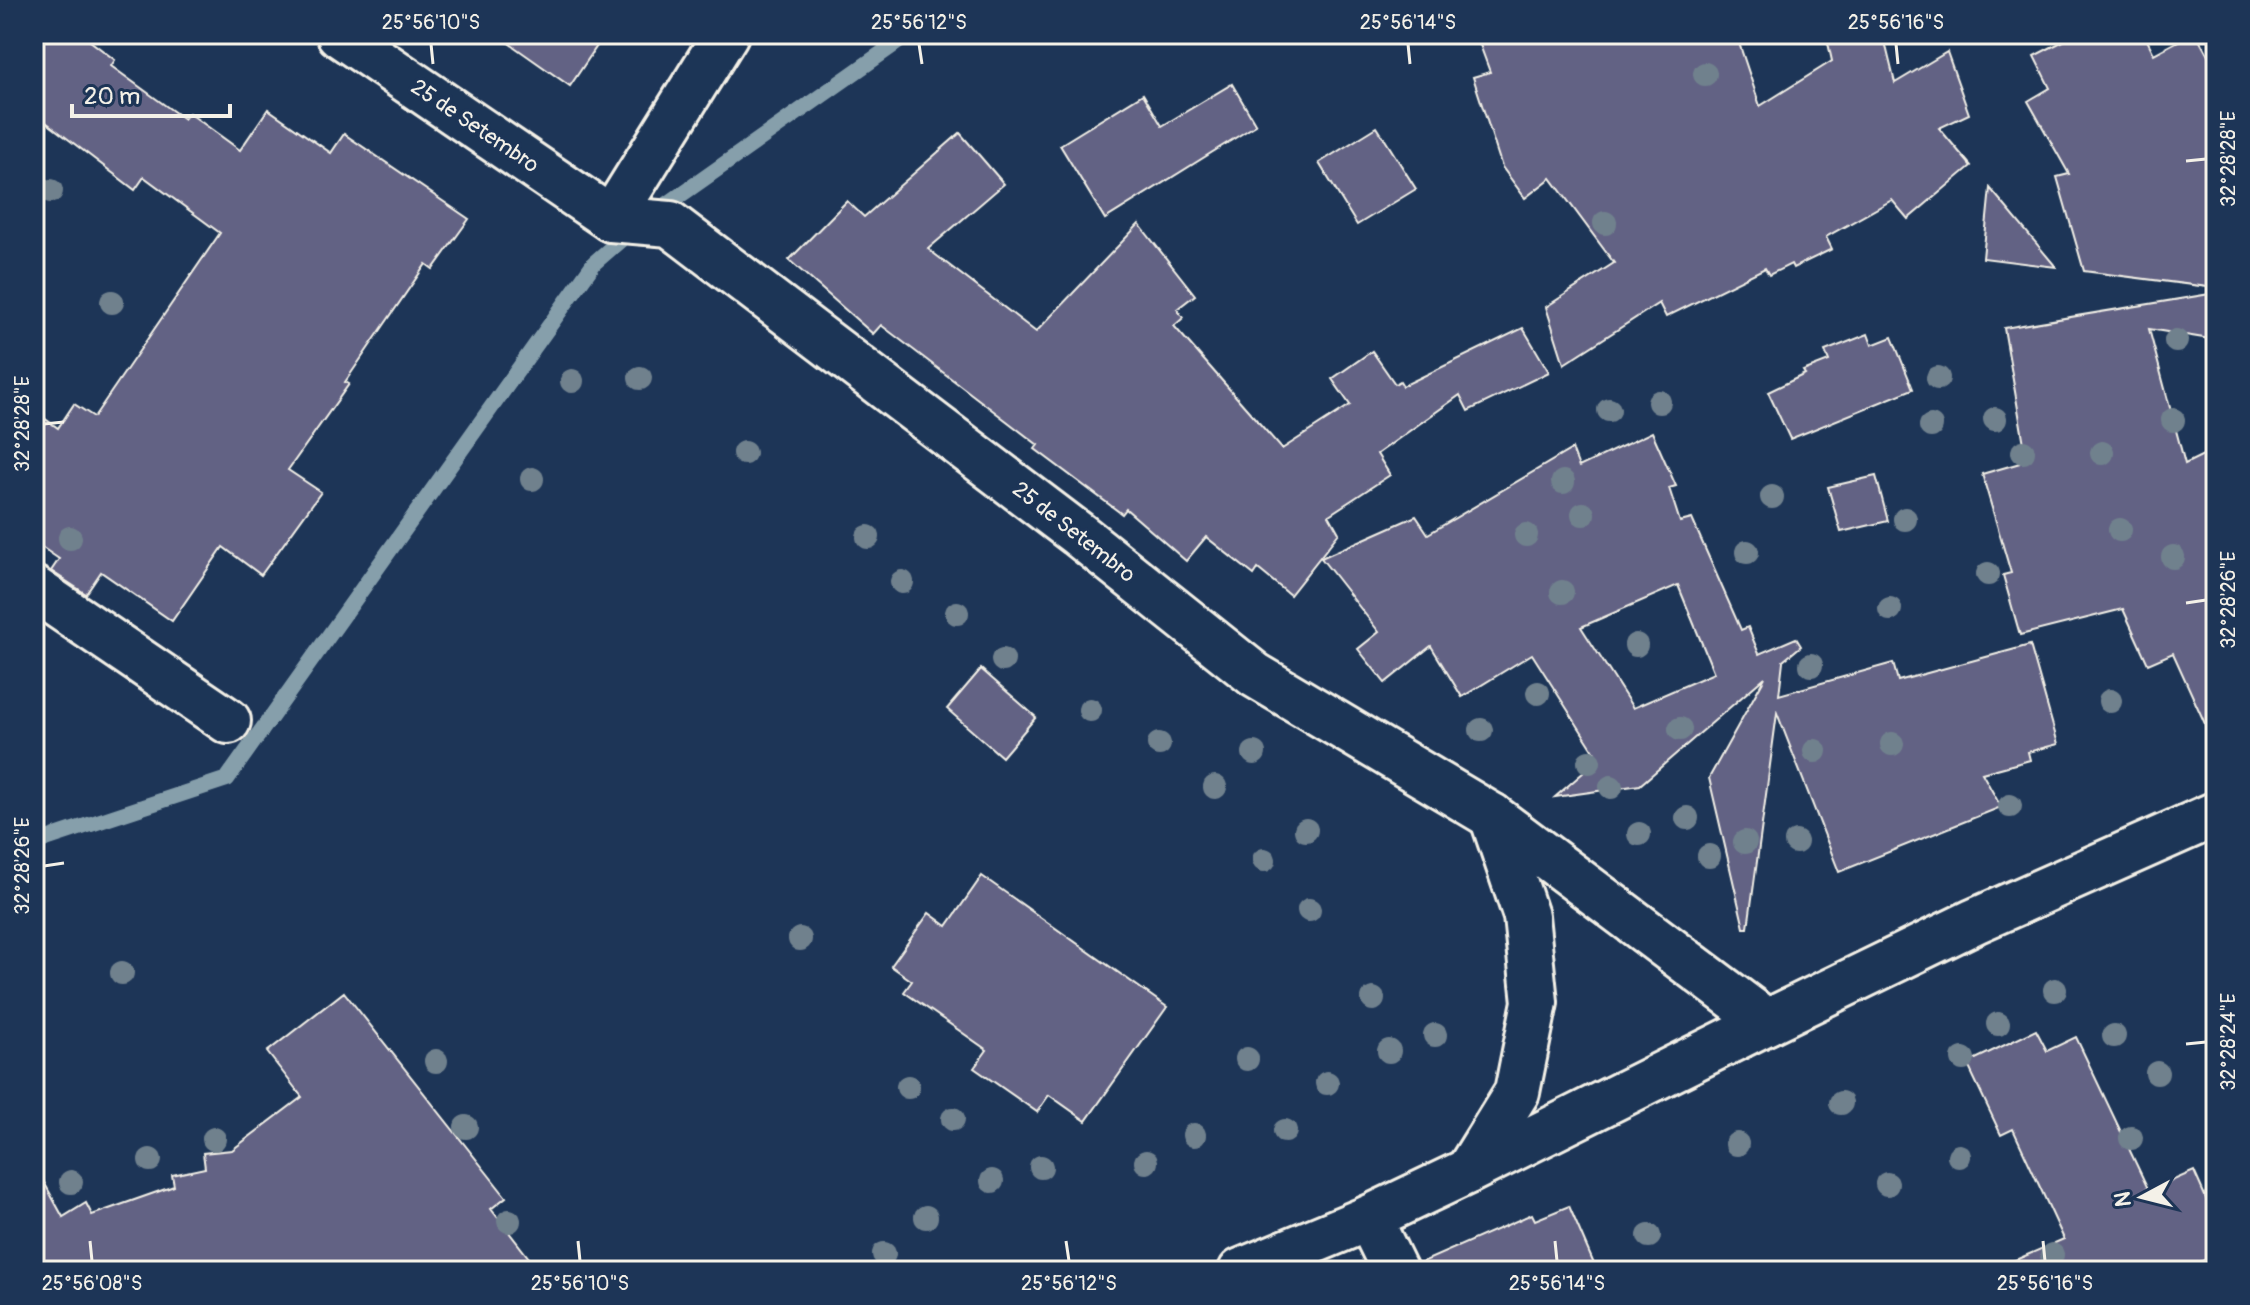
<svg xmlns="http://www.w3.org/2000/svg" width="2250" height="1305" font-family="Pangolin,sans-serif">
  <rect width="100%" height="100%" fill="#1d3557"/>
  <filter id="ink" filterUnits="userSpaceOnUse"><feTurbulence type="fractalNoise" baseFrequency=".0125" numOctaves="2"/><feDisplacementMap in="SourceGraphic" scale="16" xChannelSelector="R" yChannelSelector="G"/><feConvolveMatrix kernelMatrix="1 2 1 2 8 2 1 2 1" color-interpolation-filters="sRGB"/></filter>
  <g filter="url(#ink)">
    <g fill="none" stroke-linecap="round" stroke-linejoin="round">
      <!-- stream -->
      <g stroke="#869fab" stroke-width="16">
        <path d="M655 213 909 34"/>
        <path d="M34 843 227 779 594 263 633 229"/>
      </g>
    </g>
    <!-- building -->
    <g fill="#626284" stroke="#f4f1e8" stroke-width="2" fill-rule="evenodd">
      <path d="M34 34H81L115 60 111 66 184 119 189 113 240 150 268 109 331 153 344 134 469 219 433 269 426 264 345 382 349 384 288 470 321 492 261 575 223 547 172 621 101 572 86 594 51 571 59 559 34 542V411L58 428 74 404 94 417 220 233 144 177 135 190 34 113Z"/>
      <path d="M496 34H605L570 86Z"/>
      <path d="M1476 34H1736L1760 106 1832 61 1826 34H1883L1895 83 1947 52 1969 114 1939 128 1971 166 1908 219 1892 200 1826 237 1832 249 1793 268 1791 264 1769 275 1765 268 1666 317 1659 303 1564 364 1546 307 1614 263 1551 178 1525 198 1502 167 1473 77 1490 72Z"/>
      <path d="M2077 34H2144L2154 54 2191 34H2196L2216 70V288L2084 271 2057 177 2069 174 2028 101 2050 88 2034 56Z"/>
      <path d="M1232 84 1256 125 1105 219 1060 145 1143 94 1162 126Z"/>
      <path d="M1377 127 1416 189 1357 225 1319 163Z"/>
      <path d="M960 133 1004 184 928 249 1036 332 1139 224 1195 295 1177 309 1183 318 1174 326 1282 449 1350 405 1332 379 1372 351 1395 384 1400 381 1403 386 1523 328 1549 372 1468 411 1460 395 1377 454 1390 475 1329 515 1339 533 1290 595 1258 569 1254 575 1206 537 1186 561 1126 509 1122 514 1035 449 1038 445 881 325 873 334 789 260 847 201 864 217Z"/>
      <path d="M1990 188 2056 267 1983 258Z"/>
      <path d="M2216 293V340L2149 329 2185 464 2203 455 2216 479V748L2173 653 2148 664 2123 609 2020 635 2003 575 2011 573 1982 474 2027 461 2004 328Z"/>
      <path d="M1868 334 1872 345 1892 337 1913 389 1790 439 1768 392 1805 374 1803 371 1829 361 1825 351Z"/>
      <path d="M1652 432 1676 486 1669 488 1680 522 1692 519 1741 630 1748 627 1759 654 1796 638 1801 646 1783 661 1779 695 1893 663 1898 681 2030 645 2058 744 2028 752 2030 760 1982 773 2001 807 1839 872 1777 713 1748 928H1744L1709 778 1765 677 1640 785 1555 797 1599 759 1532 654 1462 697 1431 646 1385 683 1358 649 1379 632 1321 558 1416 516 1428 534 1572 449 1579 467ZM1678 585 1714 673 1633 708 1581 627Z"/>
      <path d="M1876 476 1888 521 1841 532 1828 487Z"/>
      <path d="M981 669 1036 717 1002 757 947 709Z"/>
      <path d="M982 876 1167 1007 1086 1121 1049 1095 1037 1112 974 1068 987 1050 904 992 912 981 891 966 929 913 947 926Z"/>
      <path d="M344 992 506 1197 491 1209 539 1271H331L261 1267 234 1271H34V1164L63 1217 86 1203 92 1215 174 1186 172 1175 205 1168 203 1153 232 1150 302 1097 267 1052Z"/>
      <path d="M2036 1030 2047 1051 2076 1037 2149 1191 2194 1171 2216 1221V1255L2179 1271H1990L2064 1239 2013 1129 2001 1135 1967 1063Z"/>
      <path d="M1569 1206 1597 1271H1420L1418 1264 1532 1214 1535 1220Z"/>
    </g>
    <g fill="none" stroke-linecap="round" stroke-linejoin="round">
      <defs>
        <g id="minor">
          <path d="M611 219 726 34"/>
          <path d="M34 589 228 721"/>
          <path d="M1767 1022 1975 921 2216 814"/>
          <path d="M1241 1271 1369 1218"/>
        </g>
        <g id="tertiary">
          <path d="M339 34 611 219 670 224 1078 534 1255 675 1492 816 1767 1022 1468 1171 1369 1218 1395 1271"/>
          <path d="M1468 1171 1517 1092 1535 1002 1526 916 1492 816"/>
        </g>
      </defs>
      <!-- minor casing -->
      <use href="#minor" stroke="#f4f1e8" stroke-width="50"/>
      <!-- tertiary casing -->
      <use href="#tertiary" stroke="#f4f1e8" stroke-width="50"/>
      <!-- minor -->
      <use href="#minor" stroke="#1d3557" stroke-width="44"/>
      <!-- tertiary -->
      <use href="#tertiary" stroke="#1d3557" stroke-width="44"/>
    </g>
    <!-- trees -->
    <g fill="#70818d">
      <circle cx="1705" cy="74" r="12"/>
      <circle cx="51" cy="191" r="12"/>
      <circle cx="1605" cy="223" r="12"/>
      <circle cx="112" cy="302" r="12"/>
      <circle cx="2176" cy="341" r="12"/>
      <circle cx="640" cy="378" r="12"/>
      <circle cx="1938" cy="378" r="12"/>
      <circle cx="572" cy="381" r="12"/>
      <circle cx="1659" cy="402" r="12"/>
      <circle cx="1609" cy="410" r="12"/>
      <circle cx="1995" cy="419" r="12"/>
      <circle cx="2173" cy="420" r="12"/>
      <circle cx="1931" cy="426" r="12"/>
      <circle cx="2023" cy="452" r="12"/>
      <circle cx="744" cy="453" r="12"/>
      <circle cx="2102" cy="453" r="12"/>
      <circle cx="532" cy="479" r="12"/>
      <circle cx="1563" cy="482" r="12"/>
      <circle cx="1772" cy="497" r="12"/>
      <circle cx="1583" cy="514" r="12"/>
      <circle cx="1905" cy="519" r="12"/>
      <circle cx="2120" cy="530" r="12"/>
      <circle cx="1526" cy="535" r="12"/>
      <circle cx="868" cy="537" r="12"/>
      <circle cx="70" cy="538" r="12"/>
      <circle cx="1747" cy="552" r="12"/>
      <circle cx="2173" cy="557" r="12"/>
      <circle cx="1988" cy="574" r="12"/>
      <circle cx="902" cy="582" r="12"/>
      <circle cx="1562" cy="592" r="12"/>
      <circle cx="1890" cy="609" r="12"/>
      <circle cx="957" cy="613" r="12"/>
      <circle cx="1636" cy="645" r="12"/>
      <circle cx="1003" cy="660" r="12"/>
      <circle cx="1811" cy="665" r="12"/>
      <circle cx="1538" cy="693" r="12"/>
      <circle cx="2110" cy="701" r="12"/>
      <circle cx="1090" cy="710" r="12"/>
      <circle cx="1680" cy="729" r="12"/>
      <circle cx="1481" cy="730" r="12"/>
      <circle cx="1159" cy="744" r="12"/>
      <circle cx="1892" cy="744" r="12"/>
      <circle cx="1815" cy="751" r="12"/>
      <circle cx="1254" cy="753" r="12"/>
      <circle cx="1589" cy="762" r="12"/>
      <circle cx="1215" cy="787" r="12"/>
      <circle cx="1611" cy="787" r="12"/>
      <circle cx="2010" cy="806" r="12"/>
      <circle cx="1687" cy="818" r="12"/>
      <circle cx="1306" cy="830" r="12"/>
      <circle cx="1639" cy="834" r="12"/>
      <circle cx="1745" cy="842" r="12"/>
      <circle cx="1796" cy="842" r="12"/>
      <circle cx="1709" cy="856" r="12"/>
      <circle cx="1264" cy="860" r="12"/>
      <circle cx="1309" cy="910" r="12"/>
      <circle cx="800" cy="939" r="12"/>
      <circle cx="122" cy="973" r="12"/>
      <circle cx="2055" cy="990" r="12"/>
      <circle cx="1373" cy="999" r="12"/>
      <circle cx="1998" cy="1024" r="12"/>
      <circle cx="1435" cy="1035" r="12"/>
      <circle cx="2114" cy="1036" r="12"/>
      <circle cx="1389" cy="1051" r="12"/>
      <circle cx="1247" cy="1059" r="12"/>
      <circle cx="1963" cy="1059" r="12"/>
      <circle cx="436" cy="1061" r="12"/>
      <circle cx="2157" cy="1073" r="12"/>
      <circle cx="1327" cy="1083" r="12"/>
      <circle cx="908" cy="1087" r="12"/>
      <circle cx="1841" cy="1103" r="12"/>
      <circle cx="953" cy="1119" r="12"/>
      <circle cx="466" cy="1127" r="12"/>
      <circle cx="1285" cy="1131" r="12"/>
      <circle cx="1194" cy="1135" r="12"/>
      <circle cx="2131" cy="1138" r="12"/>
      <circle cx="214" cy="1139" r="12"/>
      <circle cx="1737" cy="1144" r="12"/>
      <circle cx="1959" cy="1156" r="12"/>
      <circle cx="150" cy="1160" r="12"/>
      <circle cx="1146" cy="1162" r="12"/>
      <circle cx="1041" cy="1167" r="12"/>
      <circle cx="992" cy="1181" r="12"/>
      <circle cx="71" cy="1182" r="12"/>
      <circle cx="1887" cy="1184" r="12"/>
      <circle cx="926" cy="1217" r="12"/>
      <circle cx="509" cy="1221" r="12"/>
      <circle cx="1649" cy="1236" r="12"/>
      <circle cx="884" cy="1254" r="12"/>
      <circle cx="2052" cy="1255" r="12"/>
    </g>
  </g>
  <!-- ticks -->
  <path fill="none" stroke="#f4f1e8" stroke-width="3" d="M431 44 433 64M919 44 922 64M1408 44 1410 64M1896 44 1898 64M2186 161 2206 159M44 424 64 422M2186 603 2206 600M44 866 64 863M2186 1044 2206 1042M90 1241 92 1261M578 1241 580 1261M1066 1241 1069 1261M1555 1241 1557 1261M2043 1241 2045 1261"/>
  <g text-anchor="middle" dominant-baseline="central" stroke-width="6" stroke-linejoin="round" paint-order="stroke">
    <!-- street labels -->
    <g font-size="22" fill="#f4f1e8" stroke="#1d3557">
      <text transform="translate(475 126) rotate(34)">25 de Setembro</text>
      <text transform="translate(1074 532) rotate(38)">25 de Setembro</text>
    </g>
  </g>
  <!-- margin -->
  <rect width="2250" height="1305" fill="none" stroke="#1d3557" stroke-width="88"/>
  <!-- north arrow -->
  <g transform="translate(2142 1197) rotate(263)" stroke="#1d3557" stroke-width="6" paint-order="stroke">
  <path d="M0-6L14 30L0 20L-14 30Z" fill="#f4f1e8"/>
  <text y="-12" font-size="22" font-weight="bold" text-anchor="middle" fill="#f4f1e8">N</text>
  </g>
  <!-- scale -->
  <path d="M72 104v12h158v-12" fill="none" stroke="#f4f1e8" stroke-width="4"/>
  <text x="84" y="104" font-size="24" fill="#f4f1e8" stroke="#1d3557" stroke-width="6" paint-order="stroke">20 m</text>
  <rect x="44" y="44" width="2162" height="1217" fill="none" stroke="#f4f1e8" stroke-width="3"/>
  <g font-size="20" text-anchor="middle" fill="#f4f1e8">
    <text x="431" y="29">25°56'10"S</text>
    <text x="919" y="29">25°56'12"S</text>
    <text x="1408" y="29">25°56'14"S</text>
    <text x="1896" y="29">25°56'16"S</text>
    <text transform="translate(2228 159) rotate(-90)" y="7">32°28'28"E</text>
    <text transform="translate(22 424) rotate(-90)" y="7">32°28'28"E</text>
    <text transform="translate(2228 600) rotate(-90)" y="7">32°28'26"E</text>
    <text transform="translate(22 866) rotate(-90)" y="7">32°28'26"E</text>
    <text transform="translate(2228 1042) rotate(-90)" y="7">32°28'24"E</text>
    <text x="92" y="1290">25°56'08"S</text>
    <text x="580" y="1290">25°56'10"S</text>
    <text x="1069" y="1290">25°56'12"S</text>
    <text x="1557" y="1290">25°56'14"S</text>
    <text x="2045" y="1290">25°56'16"S</text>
  </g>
</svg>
